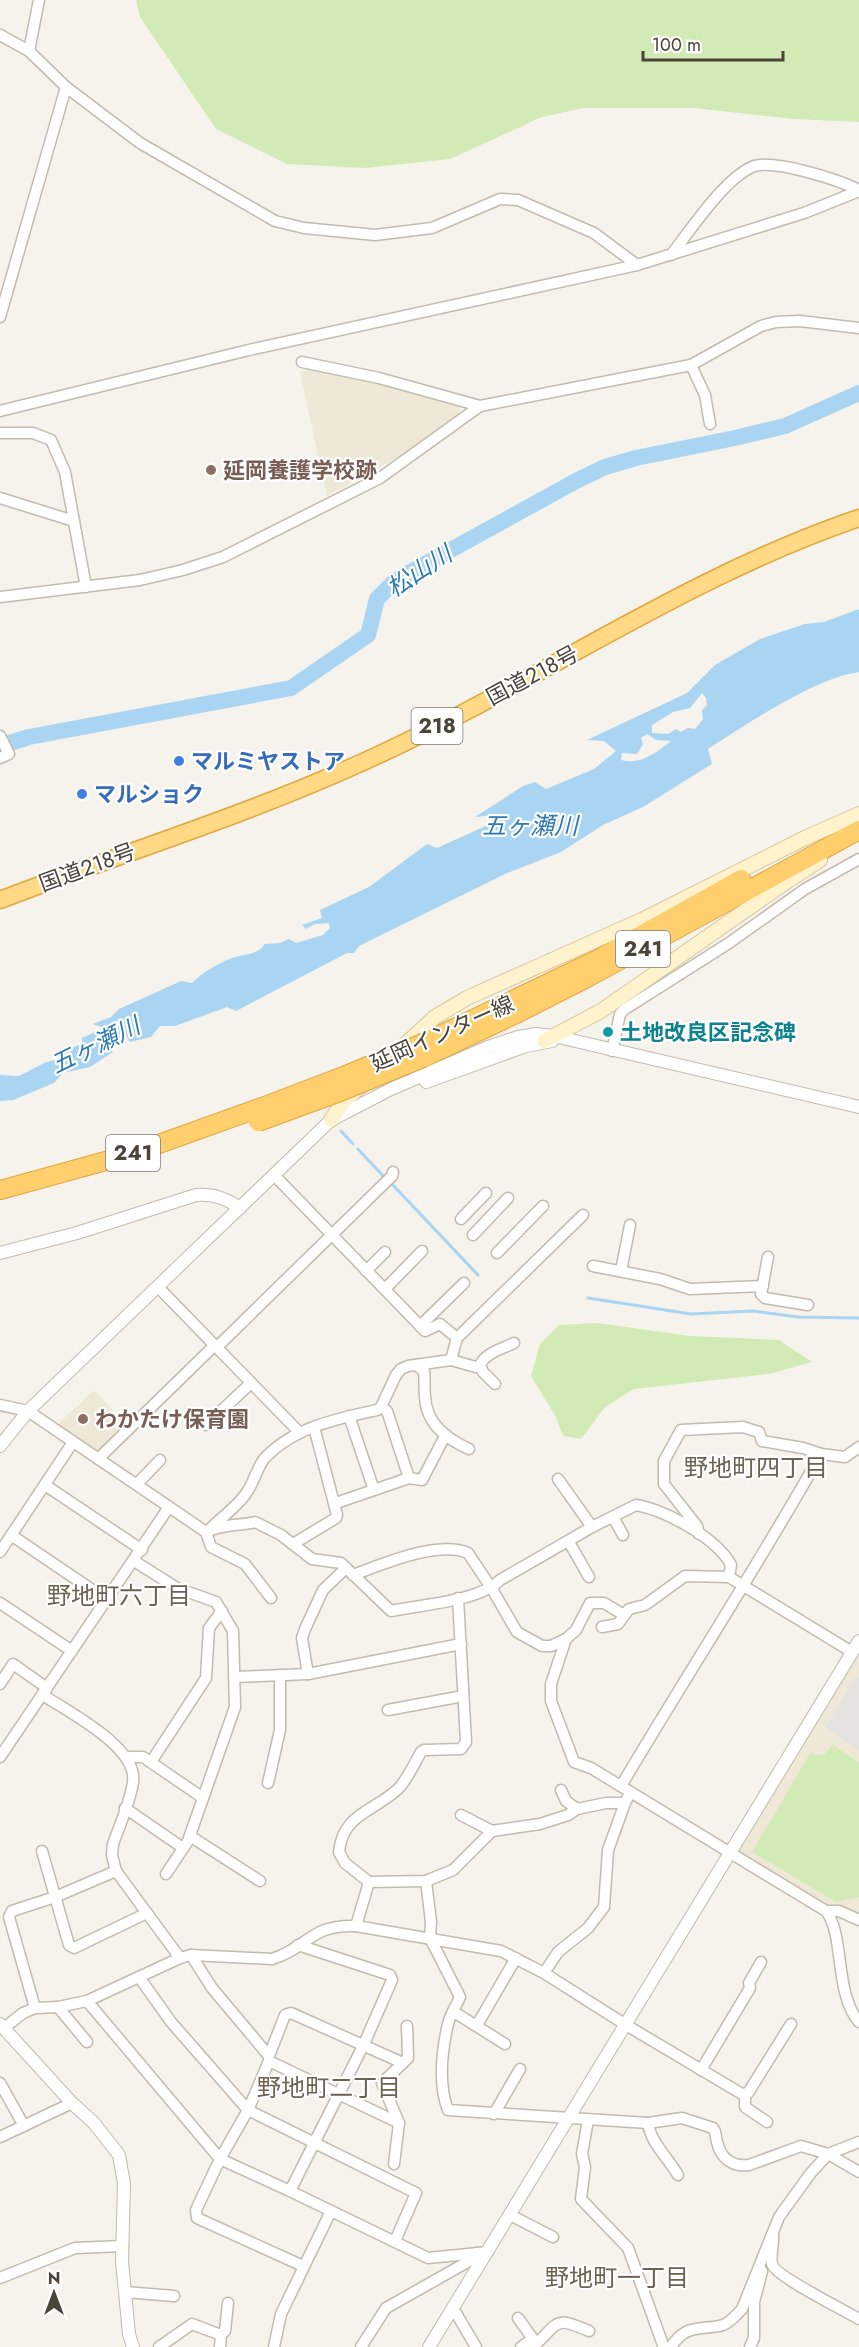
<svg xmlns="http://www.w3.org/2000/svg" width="859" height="2347" font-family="Jost,'Noto Sans JP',sans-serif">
  <rect width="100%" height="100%" fill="#f6f3ec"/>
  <!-- education -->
  <g fill="#efe8d6">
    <path d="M316 369 383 383 459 407 460 416 407 452 327 496 300 372Z"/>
    <path d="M93 1391H95L126 1424V1426L99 1453H96L57 1425Z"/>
    <path d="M859 1653V1916L833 1905H824L738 1853Z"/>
  </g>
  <!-- green -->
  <g fill="#d2eab5">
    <path d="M136 0H859V122L794 119 693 108H583L542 117 450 159 364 168 287 164 216 129 140 17Z"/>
    <path d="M597 1323 691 1336 779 1340 812 1362 769 1374 634 1389 605 1407 581 1439 563 1436 556 1417 531 1376 540 1344 559 1325Z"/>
    <path d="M832 1744 859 1763V1897L836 1902 752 1852 811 1752 815 1755C825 1755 828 1753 832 1744Z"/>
  </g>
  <!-- parking -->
  <path fill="#e5e3e0" d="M855 1677 859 1678V1751L826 1727Z"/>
  <!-- water -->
  <path fill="#a9d4f2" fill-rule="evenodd" d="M859 609V672C815 678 747 724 708 749L712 764 643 807 603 825 561 852 505 874 359 946 354 953H347L236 1011 227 1007 175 1026H160L151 1037 130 1042 126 1036 109 1044 113 1052 90 1067 63 1073 54 1083 13 1100 0 1101V1075L19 1076 44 1063 64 1057 68 1049 82 1044V1038L104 1028 93 1024 111 1017 119 1009 181 981 192 983C203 972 217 964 232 958 246 953 256 956 265 944L280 943 289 939 296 943 323 935 330 928 329 923 315 924 306 929 302 925 322 918 320 910 369 887 427 844 437 848 490 824 493 815 475 817 523 786 535 782 546 789 594 769 616 751 604 741 587 740 687 693 715 665 760 639 805 624 824 622ZM702 693 706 698 707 705 702 710 703 719 695 729 688 728 681 732 676 729 668 734 652 733V725L673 712 690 708ZM647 734 656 740 671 741C656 753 641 765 621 760L622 753 637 754 643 744 641 738Z"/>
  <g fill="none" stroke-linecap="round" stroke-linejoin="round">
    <!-- stream -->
    <g stroke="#a9d4f2" stroke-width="3">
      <path d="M341 1131 353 1144"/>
      <path d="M358 1149 385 1178"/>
      <path d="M390 1182 478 1275"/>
      <path d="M588 1298 691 1314 753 1311 798 1317 859 1318"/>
    </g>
    <!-- river -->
    <path stroke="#a9d4f2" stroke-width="16" d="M0 746 29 737 291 688 368 635 377 599 396 580 576 481 605 467 636 458 735 438 785 426 859 393"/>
    <defs>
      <g id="minor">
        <path d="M0 35 29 51 66 87 140 143 275 221 304 228 375 235 432 228 500 199 518 200 594 233 637 265"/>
        <path d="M29 51 39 0"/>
        <path d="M671 255C690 231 724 179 752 167 772 158 839 180 859 190"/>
        <path d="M0 317 66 87"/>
        <path d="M302 362 379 378 480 406"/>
        <path d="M691 365 705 395 710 424"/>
        <path d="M0 411 249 350 637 265 804 213 859 191"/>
        <path d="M0 433H33L51 440 65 472 86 587"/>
        <path d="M0 498 74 521"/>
        <path d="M0 597 140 580 183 570 223 557 380 478 480 406 691 365 761 326 776 322 800 321 859 328"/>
        <path d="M0 736 9 754 0 758"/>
        <path d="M612 1051 620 1014 625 1009 729 943 805 889 859 859"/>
        <path d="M274 1175 425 1331 440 1324 457 1338 583 1215"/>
        <path d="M461 1219 486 1193"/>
        <path d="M473 1235 508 1198"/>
        <path d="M497 1253 543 1206"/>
        <path d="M768 1257 761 1294 765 1298 808 1305"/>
        <path d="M593 1266 660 1279 690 1289 763 1286"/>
        <path d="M366 1271 385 1252"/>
        <path d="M621 1271 630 1225"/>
        <path d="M158 1287 299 1432"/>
        <path d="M385 1289 422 1251"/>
        <path d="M420 1326 464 1283"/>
        <path d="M217 1347 392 1176 393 1172"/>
        <path d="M451 1360 457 1338"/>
        <path d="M416 1365 424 1371C425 1379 424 1387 425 1396 426 1423 445 1438 469 1449"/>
        <path d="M495 1384 483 1372 480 1366C484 1353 502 1349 514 1343"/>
        <path d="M0 1405 28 1411 206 1532 211 1547 245 1564 271 1598"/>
        <path d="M381 1407 387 1411 409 1478"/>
        <path d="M349 1416 374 1490"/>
        <path d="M206 1425 251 1383"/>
        <path d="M98 1459 215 1345"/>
        <path d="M558 1479 592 1527"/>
        <path d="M137 1484 160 1460"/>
        <path d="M45 1485 142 1550"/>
        <path d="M336 1503 409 1478 422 1480 445 1436"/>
        <path d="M613 1517 623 1535"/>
        <path d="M211 1528C222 1517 239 1505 247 1492 254 1482 257 1468 264 1459 293 1427 337 1419 377 1410L381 1407 396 1375 401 1369 408 1366 451 1360 476 1367 480 1366"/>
        <path d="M206 1532C222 1524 239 1526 255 1522L281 1535 312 1559 341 1563 391 1611C420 1605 480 1601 500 1580L592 1527 636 1505C665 1510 717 1538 731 1565L729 1577"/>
        <path d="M699 1534 697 1526 664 1484V1461L681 1430 743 1427 759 1432 762 1441 803 1448 821 1454"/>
        <path d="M11 1535 107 1600"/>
        <path d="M569 1542 589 1577"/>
        <path d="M293 1544 336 1518 337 1515 314 1427"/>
        <path d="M0 1552 73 1442"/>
        <path d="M134 1561 177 1588 216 1602 233 1631 235 1707 188 1841 166 1874"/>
        <path d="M353 1575C383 1564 438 1540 468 1553L492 1589 517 1632 542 1646H551L566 1639 551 1684V1701L574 1762 591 1768 826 1911C845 1935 834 1993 859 2022"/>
        <path d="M0 1603 72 1651"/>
        <path d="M602 1627 618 1624 629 1609 645 1605 685 1576 729 1577 852 1652"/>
        <path d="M566 1639 576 1630 590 1603H604L624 1615"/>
        <path d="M308 1674 302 1638 305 1629 323 1590 346 1568"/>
        <path d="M235 1677 308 1674 461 1644"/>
        <path d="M0 1684 13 1664 47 1688"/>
        <path d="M43 1695C68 1712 138 1747 133 1782 130 1803 120 1824 113 1844L112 1855 116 1871"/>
        <path d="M388 1710 463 1696"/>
        <path d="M0 1757 169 1507"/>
        <path d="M127 1757H143L203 1798"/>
        <path d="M151 1762 206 1678 209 1628 222 1611"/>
        <path d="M268 1783 280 1730V1675"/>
        <path d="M621 1786C687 1675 757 1567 821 1454L845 1457 859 1447"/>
        <path d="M561 1790 566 1801 577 1809"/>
        <path d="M125 1808 183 1848"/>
        <path d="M461 1815 492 1831"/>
        <path d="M190 1836 260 1881"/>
        <path d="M42 1851 69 1945 74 1948 147 1913"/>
        <path d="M426 1881 431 1922 430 1938 460 1997C456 2006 450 2015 448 2024 442 2050 438 2084 448 2110L648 2123 682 2118 713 2128C717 2133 715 2136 717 2142 721 2159 733 2167 749 2165L801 2146 828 2154 859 2172"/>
        <path d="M369 1882 345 1863 339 1852C343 1813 374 1812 399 1788 408 1778 414 1764 421 1752L424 1750 461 1749 466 1742 458 1598"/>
        <path d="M826 1911H839L859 1920"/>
        <path d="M356 1926 369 1882 426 1881 453 1870 492 1831 540 1824 568 1815 577 1809 606 1803H625L630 1793"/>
        <path d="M191 1955 212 1988 269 2056V2061L248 2110 220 2159 196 2210 197 2218 303 2266"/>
        <path d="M544 1973 558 1952 588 1928 604 1907 608 1850 625 1803"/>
        <path d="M139 1977 171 2022 248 2110 416 2193 395 2241"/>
        <path d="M87 2001 220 2159 290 2191 428 2258 488 2252"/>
        <path d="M58 2007 87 2042"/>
        <path d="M35 2008 9 1917 12 1911 55 1897 116 1871 180 1958"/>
        <path d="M454 2012 505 2044"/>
        <path d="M477 2025 516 1958"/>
        <path d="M4 2028 23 2013 35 2008 58 2007 87 2001 180 1958 191 1955 272 1959C308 1948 310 1924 356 1926L501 1951 544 1973 626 2025 742 2094 748 2093 791 2024"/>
        <path d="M269 2056 285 2015 291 2013 403 2063"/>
        <path d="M269 2061 399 2123"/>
        <path d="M701 2070 750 1988 749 1983 761 1962"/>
        <path d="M0 2083 24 2126"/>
        <path d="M745 2094V2107L767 2122"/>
        <path d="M494 2114 520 2069"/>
        <path d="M588 2120 582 2154 585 2167 581 2199 628 2248 663 2345 665 2347"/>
        <path d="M648 2123C650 2142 669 2159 678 2175"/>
        <path d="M0 2137 72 2103"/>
        <path d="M394 2164 399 2123 382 2083 408 2058 407 2026"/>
        <path d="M290 2191 364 2044 392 1980 390 1975 298 1945"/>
        <path d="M510 2215 553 2237"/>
        <path d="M773 2235C774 2244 770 2255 772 2264 775 2276 844 2310 859 2319"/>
        <path d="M0 2278 75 2248 123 2246"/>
        <path d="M125 2292 174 2296"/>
        <path d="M453 2308 476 2347"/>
        <path d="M518 2318 533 2339 532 2343"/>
        <path d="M221 2335 225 2331 228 2303"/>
        <path d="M159 2347 192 2324 221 2335 220 2347"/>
        <path d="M274 2347 281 2314 331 2211"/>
        <path d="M361 2347 386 2308 471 2260 477 2253"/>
        <path d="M521 2347 528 2342 536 2344C561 2320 555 2317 589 2331"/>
        <path d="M671 2347C686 2323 700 2331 723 2325 731 2322 736 2315 742 2309L779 2217 810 2174 828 2154 859 2142"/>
        <path d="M750 2347 754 2338V2302L762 2271"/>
      </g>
      <g id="tertiary">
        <path d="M426 1082 526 1046 552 1041"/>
        <path d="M0 1253 77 1233 196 1195C214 1194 225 1198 240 1208"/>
        <path d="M0 1446 28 1411 331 1120 391 1089 488 1047 518 1037 536 1034 554 1036 859 1107"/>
        <path d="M0 2024 72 2103 94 2123 119 2155 124 2184 122 2261 129 2334 133 2347"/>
        <path d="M429 2347 859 1641"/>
      </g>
      <g id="secondary">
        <path d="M544 1041 601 1011 789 880 820 860"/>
        <path d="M399 1050 435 1017 467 998 644 919 805 838 859 814"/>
        <path d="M331 1120 343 1102 361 1086"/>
      </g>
      <path id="trunk" d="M0 900C125 852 254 813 376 756 539 681 688 576 859 518"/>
      <g id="motorway">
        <path d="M425 1042 598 959 741 879"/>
        <path d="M423 1058 516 1014 587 978 859 830"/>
        <path d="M0 1190 131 1154 262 1107"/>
      </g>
    </defs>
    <!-- minor casing -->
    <use href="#minor" stroke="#c2bbae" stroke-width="13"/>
    <!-- tertiary casing -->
    <use href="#tertiary" stroke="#c2bbae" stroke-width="14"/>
    <!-- secondary casing -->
    <use href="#secondary" stroke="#d6c79b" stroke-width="16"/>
    <!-- trunk casing -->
    <use href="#trunk" stroke="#e0a43c" stroke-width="19"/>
    <!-- motorway casing -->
    <use href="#motorway" stroke="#e0a43c" stroke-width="20"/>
    <!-- minor -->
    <use href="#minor" stroke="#fff" stroke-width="10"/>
    <!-- tertiary -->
    <use href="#tertiary" stroke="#fff" stroke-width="12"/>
    <!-- secondary -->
    <use href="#secondary" stroke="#fff3cd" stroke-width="14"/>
    <!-- trunk -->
    <use href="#trunk" stroke="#ffd985" stroke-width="16"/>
    <!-- motorway -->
    <use href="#motorway" stroke="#ffcf6e" stroke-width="18"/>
    <defs>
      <g id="motorway-bridge">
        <path d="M262 1107 346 1075 425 1042"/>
        <path d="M258 1122 340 1092 423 1058"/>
      </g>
    </defs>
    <!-- motorway-bridge casing -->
    <use href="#motorway-bridge" stroke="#e0a43c" stroke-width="20" stroke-linecap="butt"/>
    <!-- motorway-bridge -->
    <use href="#motorway-bridge" stroke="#ffcf6e" stroke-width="18"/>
  </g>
  <!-- markers -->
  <g fill="#8d6e63" stroke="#fff" stroke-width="2">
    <circle cx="211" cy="470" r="6"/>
    <circle cx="83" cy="1419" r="6"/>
  </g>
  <g fill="#3f7fe0" stroke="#fff" stroke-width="2">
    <circle cx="179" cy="761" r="6"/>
    <circle cx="82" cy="794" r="6"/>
  </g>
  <circle fill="#0f9aa8" stroke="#fff" stroke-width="2" cx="608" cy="1032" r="6"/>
  <g text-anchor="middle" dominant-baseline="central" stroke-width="4.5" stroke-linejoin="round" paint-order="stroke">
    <!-- shield labels -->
    <g fill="#fff" stroke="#817c74" stroke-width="1.5">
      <rect x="411.5" y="708" width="51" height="36" rx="4.5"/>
      <rect x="616" y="931" width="54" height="36" rx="4.5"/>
      <rect x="106" y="1135" width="54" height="36" rx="4.5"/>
    </g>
    <g font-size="21" font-weight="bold" fill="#4b4439">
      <text x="437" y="726">218</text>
      <text x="643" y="949">241</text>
      <text x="133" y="1153">241</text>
    </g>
    <!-- education labels -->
    <g font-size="22" font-weight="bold" fill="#785e54" stroke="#fff" text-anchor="start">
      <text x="223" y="470">延岡養護学校跡</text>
      <text x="95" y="1419">わかたけ保育園</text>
    </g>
    <!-- street labels -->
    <g font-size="22" fill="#4b4439" stroke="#fff">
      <text transform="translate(532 675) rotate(-28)">国道218号</text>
      <text transform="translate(87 867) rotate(-20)">国道218号</text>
      <text transform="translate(442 1033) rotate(-24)">延岡インター線</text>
    </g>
    <!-- shop labels -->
    <g font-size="22" font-weight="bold" fill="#366cbe" stroke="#fff" text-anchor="start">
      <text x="191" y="761">マルミヤストア</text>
      <text x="94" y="794">マルショク</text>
    </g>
    <!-- culture labels -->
    <g font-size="22" font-weight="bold" fill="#0d838f" stroke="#fff" text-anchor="start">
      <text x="620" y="1032">土地改良区記念碑</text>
    </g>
    <!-- water labels -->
    <g font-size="24" font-style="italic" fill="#2e7ab2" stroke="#fff">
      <text transform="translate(419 571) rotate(-33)">松山川</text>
      <text x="530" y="825">五ヶ瀬川</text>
      <text transform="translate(95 1045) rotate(-26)">五ヶ瀬川</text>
    </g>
    <!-- neighbourhood labels -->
    <g font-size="24" fill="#6e6250" stroke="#fff">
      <text x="756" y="1467">野地町四丁目</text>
      <text x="119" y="1595">野地町六丁目</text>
      <text x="329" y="2087">野地町二丁目</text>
      <text x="617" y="2277">野地町一丁目</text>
    </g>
  </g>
  <!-- north arrow -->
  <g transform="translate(54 2293)" stroke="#ffffff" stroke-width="4.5" paint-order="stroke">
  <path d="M0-4.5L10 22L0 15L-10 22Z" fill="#4b4439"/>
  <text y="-9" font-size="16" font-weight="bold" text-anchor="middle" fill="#4b4439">N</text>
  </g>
  <!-- scale -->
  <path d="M643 51v9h140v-9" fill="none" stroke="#4b4439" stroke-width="3"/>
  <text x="652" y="51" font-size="18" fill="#4b4439" stroke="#ffffff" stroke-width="4.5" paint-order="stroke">100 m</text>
</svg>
